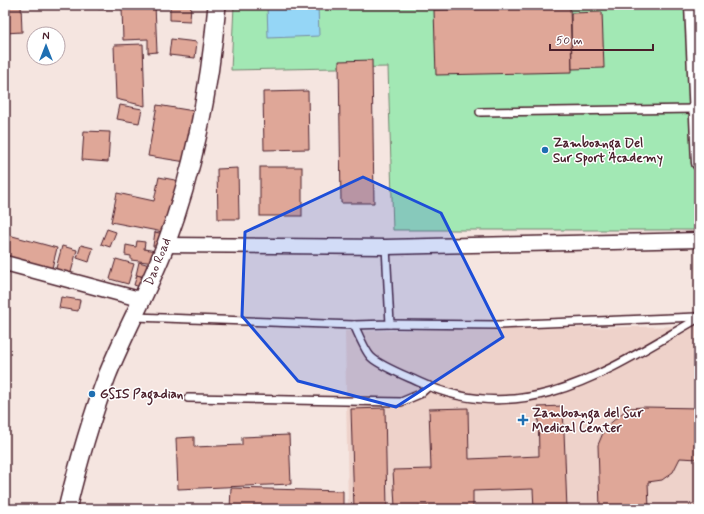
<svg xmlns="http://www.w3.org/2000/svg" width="704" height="514" font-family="Mynerve,sans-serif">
  <rect width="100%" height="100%" fill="#f5e5e0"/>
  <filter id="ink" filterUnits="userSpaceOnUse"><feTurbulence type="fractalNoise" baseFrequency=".025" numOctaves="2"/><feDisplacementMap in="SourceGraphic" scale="8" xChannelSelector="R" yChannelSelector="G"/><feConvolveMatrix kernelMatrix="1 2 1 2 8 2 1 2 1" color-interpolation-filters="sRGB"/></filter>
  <g filter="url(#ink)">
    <!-- built -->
    <path fill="#eed2ca" d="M699 326V509H348L345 331Z"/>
    <!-- green -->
    <path fill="#a2e8b4" stroke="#768470" d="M234 5H699V230H393L388 67 231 70Z"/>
    <!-- water -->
    <path fill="#95d6f6" stroke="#778da5" d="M267 5H318L319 36 268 38Z"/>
    <!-- building -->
    <g fill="#dfa798" stroke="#4a1f2b">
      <path d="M21 5 22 32 5 33V6Z"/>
      <path d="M98 5H155L157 52 148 53V39L123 40 122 8 98 9Z"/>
      <path d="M170 5H191L190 21 170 20Z"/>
      <path d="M570 7 572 72 436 75 434 10Z"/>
      <path d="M602 12 604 68 572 69 571 13Z"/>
      <path d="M171 39 197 42 195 58 169 55Z"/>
      <path d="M143 44 145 106 116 99 114 45Z"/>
      <path d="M372 60 374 203H341L339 61Z"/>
      <path d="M308 91 309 149 264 150 263 92Z"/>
      <path d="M120 105 142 109 139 123 117 119Z"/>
      <path d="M157 105 194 111 186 162 148 156Z"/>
      <path d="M84 131 110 132 108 162 82 160Z"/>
      <rect x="260" y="167" width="42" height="49"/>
      <path d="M238 168 239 219H218L217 169Z"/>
      <path d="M159 177 180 181 168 233 111 222 117 193 154 201Z"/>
      <path d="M107 229 116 232 110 247 101 244Z"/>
      <path d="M155 232 168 235 163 247 153 246Z"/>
      <path d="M5 234 57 248 52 268 5 256Z"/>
      <path d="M137 241 145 242 144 249 156 251 155 263 131 260V256L125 255 126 245 136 247Z"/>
      <path d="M81 245 93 248 89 262 77 258Z"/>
      <path d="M62 246 77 250 70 276 55 272Z"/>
      <path d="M116 259 134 264 128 284 110 279Z"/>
      <path d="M139 262 153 266 150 278 136 275Z"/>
      <path d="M137 275 149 279 146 289 134 285Z"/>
      <path d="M61 297 80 300 78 311 59 308Z"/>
      <path d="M563 406 567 509H534L533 489 473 491V509H428V506L395 507 393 470 431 469 429 409 468 408 469 459 539 456 538 407Z"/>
      <path d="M645 407 699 408V459L680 458 673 472 662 480 648 482 649 509H600L598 445 605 428 628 408Z"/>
      <path d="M385 408 387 509H354L351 409Z"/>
      <path d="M289 435 291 484 178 489 176 438 194 437V447L242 445V437Z"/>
      <path d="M231 488 343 491V509H230Z"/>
    </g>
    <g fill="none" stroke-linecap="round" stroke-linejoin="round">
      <defs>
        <g id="service">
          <path d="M480 112 697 109"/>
          <path d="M135 317 354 325 390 324 386 247"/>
          <path d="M390 324 498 325 697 317"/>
          <path d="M354 325C358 333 365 351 371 357 380 366 406 376 419 382 525 431 610 369 699 318"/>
          <path d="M188 398 401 402 420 394 429 386"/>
        </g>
        <g id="minor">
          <path d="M692 5 699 163"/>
          <path d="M166 245 386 247 699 240"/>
          <path d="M5 263 143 300"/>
        </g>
        <path id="tertiary" d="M67 509C78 464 91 419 107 376 125 331 149 289 166 244 195 167 210 86 217 5"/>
      </defs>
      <!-- service casing -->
      <use href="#service" stroke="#4a1f2b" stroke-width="10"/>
      <!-- minor casing -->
      <use href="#minor" stroke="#4a1f2b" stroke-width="17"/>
      <!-- tertiary casing -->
      <use href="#tertiary" stroke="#4a1f2b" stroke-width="20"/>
      <!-- service -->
      <use href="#service" stroke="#fff" stroke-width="7"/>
      <!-- minor -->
      <use href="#minor" stroke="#fff" stroke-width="14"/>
      <!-- tertiary -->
      <use href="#tertiary" stroke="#fff" stroke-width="17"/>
    </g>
  </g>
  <!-- marked area -->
  <path fill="#1d4ed8" fill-opacity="0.2" stroke="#1d4ed8" stroke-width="3" stroke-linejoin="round" d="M363 177 441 213 503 337 396 407 298 381 242 316 245 232Z"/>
  <!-- markers -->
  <g fill="#1f6fb2" stroke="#fff" stroke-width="1.5">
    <circle cx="545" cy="150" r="4"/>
    <circle cx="92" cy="394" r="4"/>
    <path d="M521 414h4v4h4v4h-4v4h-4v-4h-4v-4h4z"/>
  </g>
  <g text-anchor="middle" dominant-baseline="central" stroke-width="3" stroke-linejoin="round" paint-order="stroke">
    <!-- poi labels -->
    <g font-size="13" font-weight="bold" fill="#4a1f2b" stroke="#fff" text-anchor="start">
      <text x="553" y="143">Zamboanga Del<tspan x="553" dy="15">Sur Sport Academy</tspan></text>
      <text x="100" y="394">GSIS Pagadian</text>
      <text x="532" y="413">Zamboanga del Sur<tspan x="532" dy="15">Medical Center</tspan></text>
    </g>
    <!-- street labels -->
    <g font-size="13" fill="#4a1f2b" stroke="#fff">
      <text transform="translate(158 262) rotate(-68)">Dao Road</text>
    </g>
  </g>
  <!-- margin -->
  <rect width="704" height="514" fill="none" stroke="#fff" stroke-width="20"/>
  <rect x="10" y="10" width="684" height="494" fill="none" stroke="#4a1f2b" stroke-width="1.5" filter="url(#ink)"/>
  <!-- north arrow -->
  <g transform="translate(46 46)"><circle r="19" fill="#ffffff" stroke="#b7a5aa"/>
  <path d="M0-3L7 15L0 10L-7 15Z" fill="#1f6fb2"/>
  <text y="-6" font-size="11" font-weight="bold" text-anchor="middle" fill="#4a1f2b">N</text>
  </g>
  <!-- scale -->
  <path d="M550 44v6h103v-6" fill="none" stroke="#4a1f2b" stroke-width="2"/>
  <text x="556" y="44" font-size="12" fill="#4a1f2b" stroke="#ffffff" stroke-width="3" paint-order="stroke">50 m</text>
</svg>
